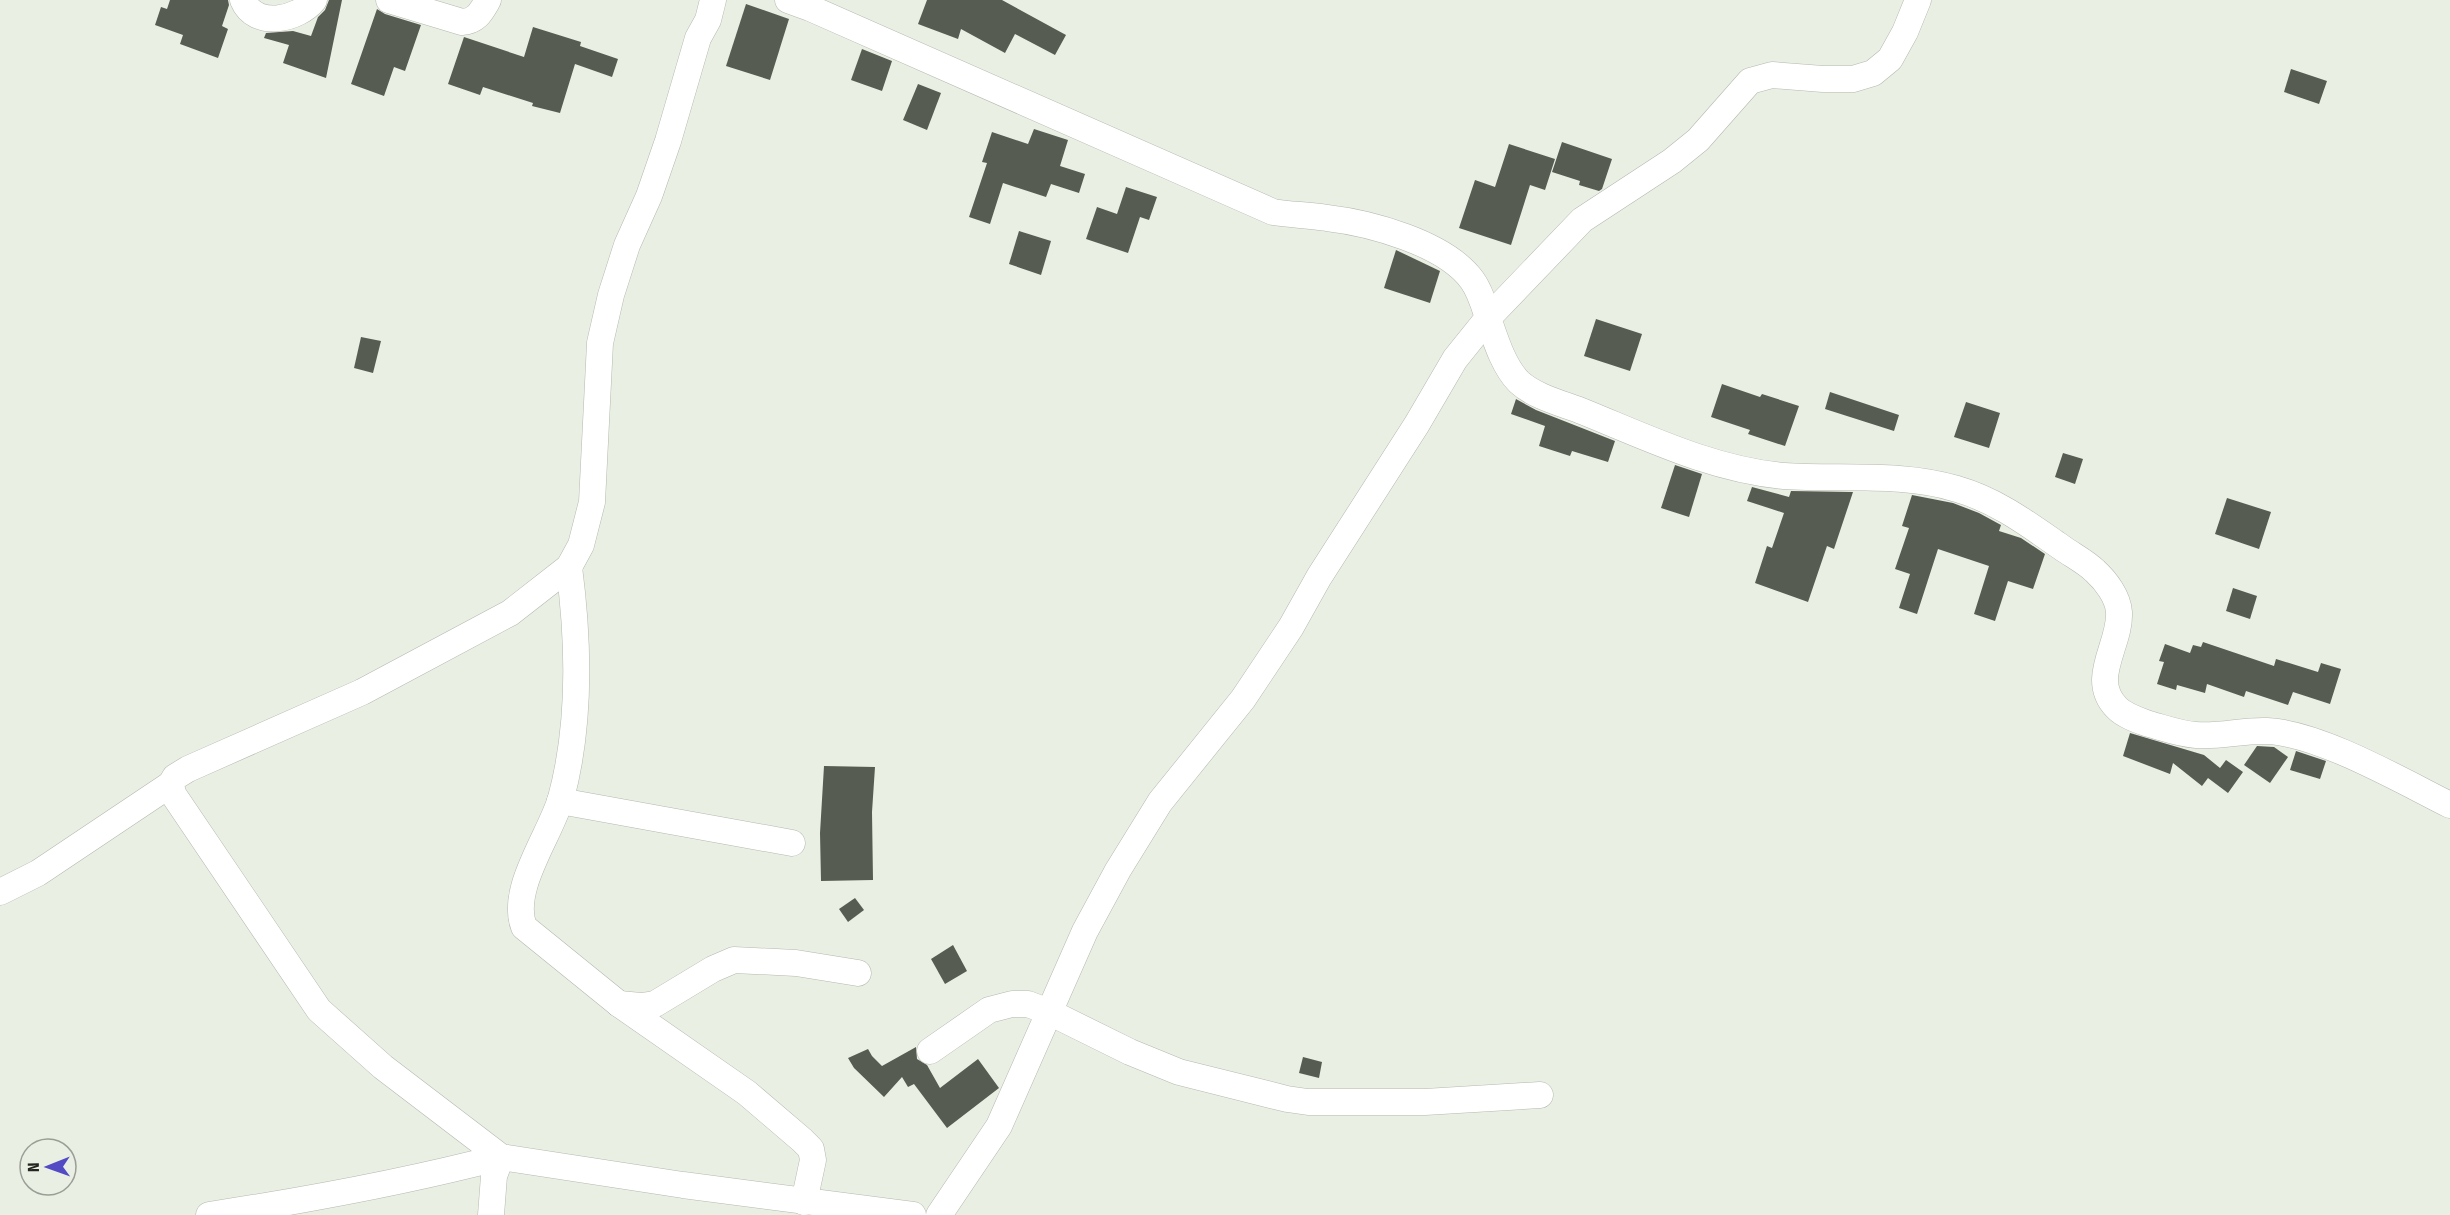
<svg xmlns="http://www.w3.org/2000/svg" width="2450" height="1215" font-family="'Fira Sans Condensed',sans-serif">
  <rect width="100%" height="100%" fill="#eaefe4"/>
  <!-- building -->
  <g fill="#575c52">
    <path d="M170 0H228L229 5 222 26 228 29 218 58 180 44 183 35 155 25 161 7 167 9Z"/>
    <path d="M329 0H342L326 78 283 63 289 45 264 38 266 33 293 31 311 36 318 17 325 10Z"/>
    <path d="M927 0H1002L1066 35 1055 55 1015 34 1005 53 961 29 958 39 918 24Z"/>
    <path d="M746 4 789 19 770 80 726 66Z"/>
    <path d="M377 9 385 14 421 25 405 71 394 67 384 96 351 84Z"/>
    <path d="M533 27 581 42 580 46 618 59 612 77 575 64 560 113 532 106 533 103 483 87 480 95 448 84 464 37 524 57Z"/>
    <path d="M862 49 892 61 882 91 851 80Z"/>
    <path d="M2291 69 2327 81 2319 104 2284 92Z"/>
    <path d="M918 84 941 93 927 130 903 120Z"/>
    <path d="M1034 129 1068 140 1060 166 1085 174 1079 193 1051 184 1046 197 1003 183 990 224 969 217 987 163 982 162 992 132 1028 144Z"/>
    <path d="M1562 142 1612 159 1602 189 1599 191 1579 185 1580 181 1552 172Z"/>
    <path d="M1509 144 1555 159 1545 190 1530 185 1511 245 1459 228 1475 180 1495 187Z"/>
    <path d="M1126 187 1157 197 1149 220 1140 217 1128 253 1086 239 1097 207 1117 214Z"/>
    <path d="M1019 231 1051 241 1041 275 1009 264Z"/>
    <path d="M1396 250 1440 271 1430 303 1384 288Z"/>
    <path d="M1596 319 1642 334 1630 371 1584 356Z"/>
    <path d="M361 337 381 341 373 373 354 368Z"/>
    <path d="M1722 384 1760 397 1762 394 1799 406 1785 446 1748 434 1750 430 1711 417Z"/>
    <path d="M1830 392 1899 415 1894 431 1825 409Z"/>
    <path d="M1516 399 1536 410 1615 441 1608 462 1572 451 1570 456 1539 446 1545 426 1511 414Z"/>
    <path d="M1966 402 2000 413 1989 448 1954 437Z"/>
    <path d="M2063 453 2083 459 2075 484 2055 477Z"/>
    <path d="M1675 465 1702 474 1689 517 1661 508Z"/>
    <path d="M1752 487 1789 497 1791 491 1853 492 1834 549 1827 546 1808 602 1755 583 1767 546 1772 548 1784 513 1747 501Z"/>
    <path d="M1912 495 1953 503 1979 513 2001 525 1999 531 2021 538 2045 554 2033 589 2008 581 1995 621 1974 614 1989 566 1938 549 1917 614 1899 608 1910 574 1895 569 1909 528 1902 526Z"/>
    <path d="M2227 498 2271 512 2259 549 2215 534Z"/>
    <path d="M2233 588 2257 596 2250 619 2226 611Z"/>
    <path d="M2203 642 2274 666 2276 659 2318 672 2321 663 2341 669 2330 704 2293 692 2288 705 2246 691 2244 697 2207 684 2205 693 2177 685 2176 690 2157 684 2164 662 2159 661 2165 644 2190 653 2193 645 2201 647Z"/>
    <path d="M2130 733 2204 755 2220 768 2226 760 2243 772 2228 793 2208 778 2202 786 2173 763 2170 774 2123 756Z"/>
    <path d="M2257 746 2274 747 2288 757 2270 783 2244 765Z"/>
    <path d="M2296 751 2326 761 2320 779 2290 770Z"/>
    <path d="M824 766 875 767 872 812 873 880 821 881 820 833Z"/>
    <path d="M855 898 864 910 848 922 839 909Z"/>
    <path d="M953 945 967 971 945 984 931 959Z"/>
    <path d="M916 1047 917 1059 927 1065 940 1088 978 1059 999 1088 947 1128 914 1084 908 1087 902 1077 884 1097 854 1068 848 1058 868 1049 872 1056 882 1066Z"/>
    <path d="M1303 1057 1322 1062 1319 1078 1299 1073Z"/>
  </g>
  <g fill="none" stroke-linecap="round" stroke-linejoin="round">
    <defs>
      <g id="minor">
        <path d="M243 0C255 29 298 20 314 0"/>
        <path d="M389 0 462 22C477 21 481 12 488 0"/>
        <path d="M713 0 708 20 698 38 668 141 649 196 627 245 611 295 600 343 592 502 581 545 569 567 510 613 362 692 188 769 175 777 171 784 173 794 319 1010 383 1067 501 1157 683 1185 913 1215"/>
        <path d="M788 0 810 8 1273 212C1291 215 1309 215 1327 218 1370 223 1445 243 1472 280 1480 291 1484 305 1488 318L1455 359 1417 424 1319 577 1291 627 1243 699 1160 802 1118 870 1085 931 999 1126 939 1215"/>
        <path d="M1918 0 1905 32 1890 59 1873 73 1853 79H1823L1772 75 1750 81 1698 140 1672 161 1582 220 1488 318C1495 338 1503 366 1519 382 1535 397 1564 404 1584 412 1648 438 1714 470 1784 476 1839 480 1902 472 1957 489 1996 500 2028 524 2061 547 2072 555 2086 562 2095 571 2106 581 2118 597 2119 612 2121 645 2088 679 2117 708 2125 716 2138 720 2149 724 2164 728 2180 734 2196 735 2220 737 2243 730 2267 731 2319 733 2402 781 2450 805"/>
        <path d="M569 567C579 643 581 724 561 798 551 834 509 889 524 927L619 1004 747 1093 802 1140 811 1149 813 1160 804 1202"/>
        <path d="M560 801 792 843"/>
        <path d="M0 892 38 873 171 784"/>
        <path d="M619 1004 641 1006 655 1004 713 969 734 960 796 963 858 973"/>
        <path d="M930 1051 989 1010 1012 1004H1028L1049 1012 1130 1052 1179 1072 1287 1099 1308 1102H1425L1540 1095"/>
        <path d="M209 1215C307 1200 405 1182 501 1157"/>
        <path d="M491 1215 494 1176 501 1157"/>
      </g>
    </defs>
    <!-- minor casing -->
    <use href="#minor" stroke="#b3b9ae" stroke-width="27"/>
    <!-- minor -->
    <use href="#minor" stroke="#fff" stroke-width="26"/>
  </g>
  <!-- north arrow -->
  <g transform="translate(48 1167) rotate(269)"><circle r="28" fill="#eaefe4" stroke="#9a9e96" stroke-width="1.5"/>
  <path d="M0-4.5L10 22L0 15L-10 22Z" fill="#524bc3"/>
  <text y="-9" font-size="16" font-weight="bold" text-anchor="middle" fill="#232521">N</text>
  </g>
</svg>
